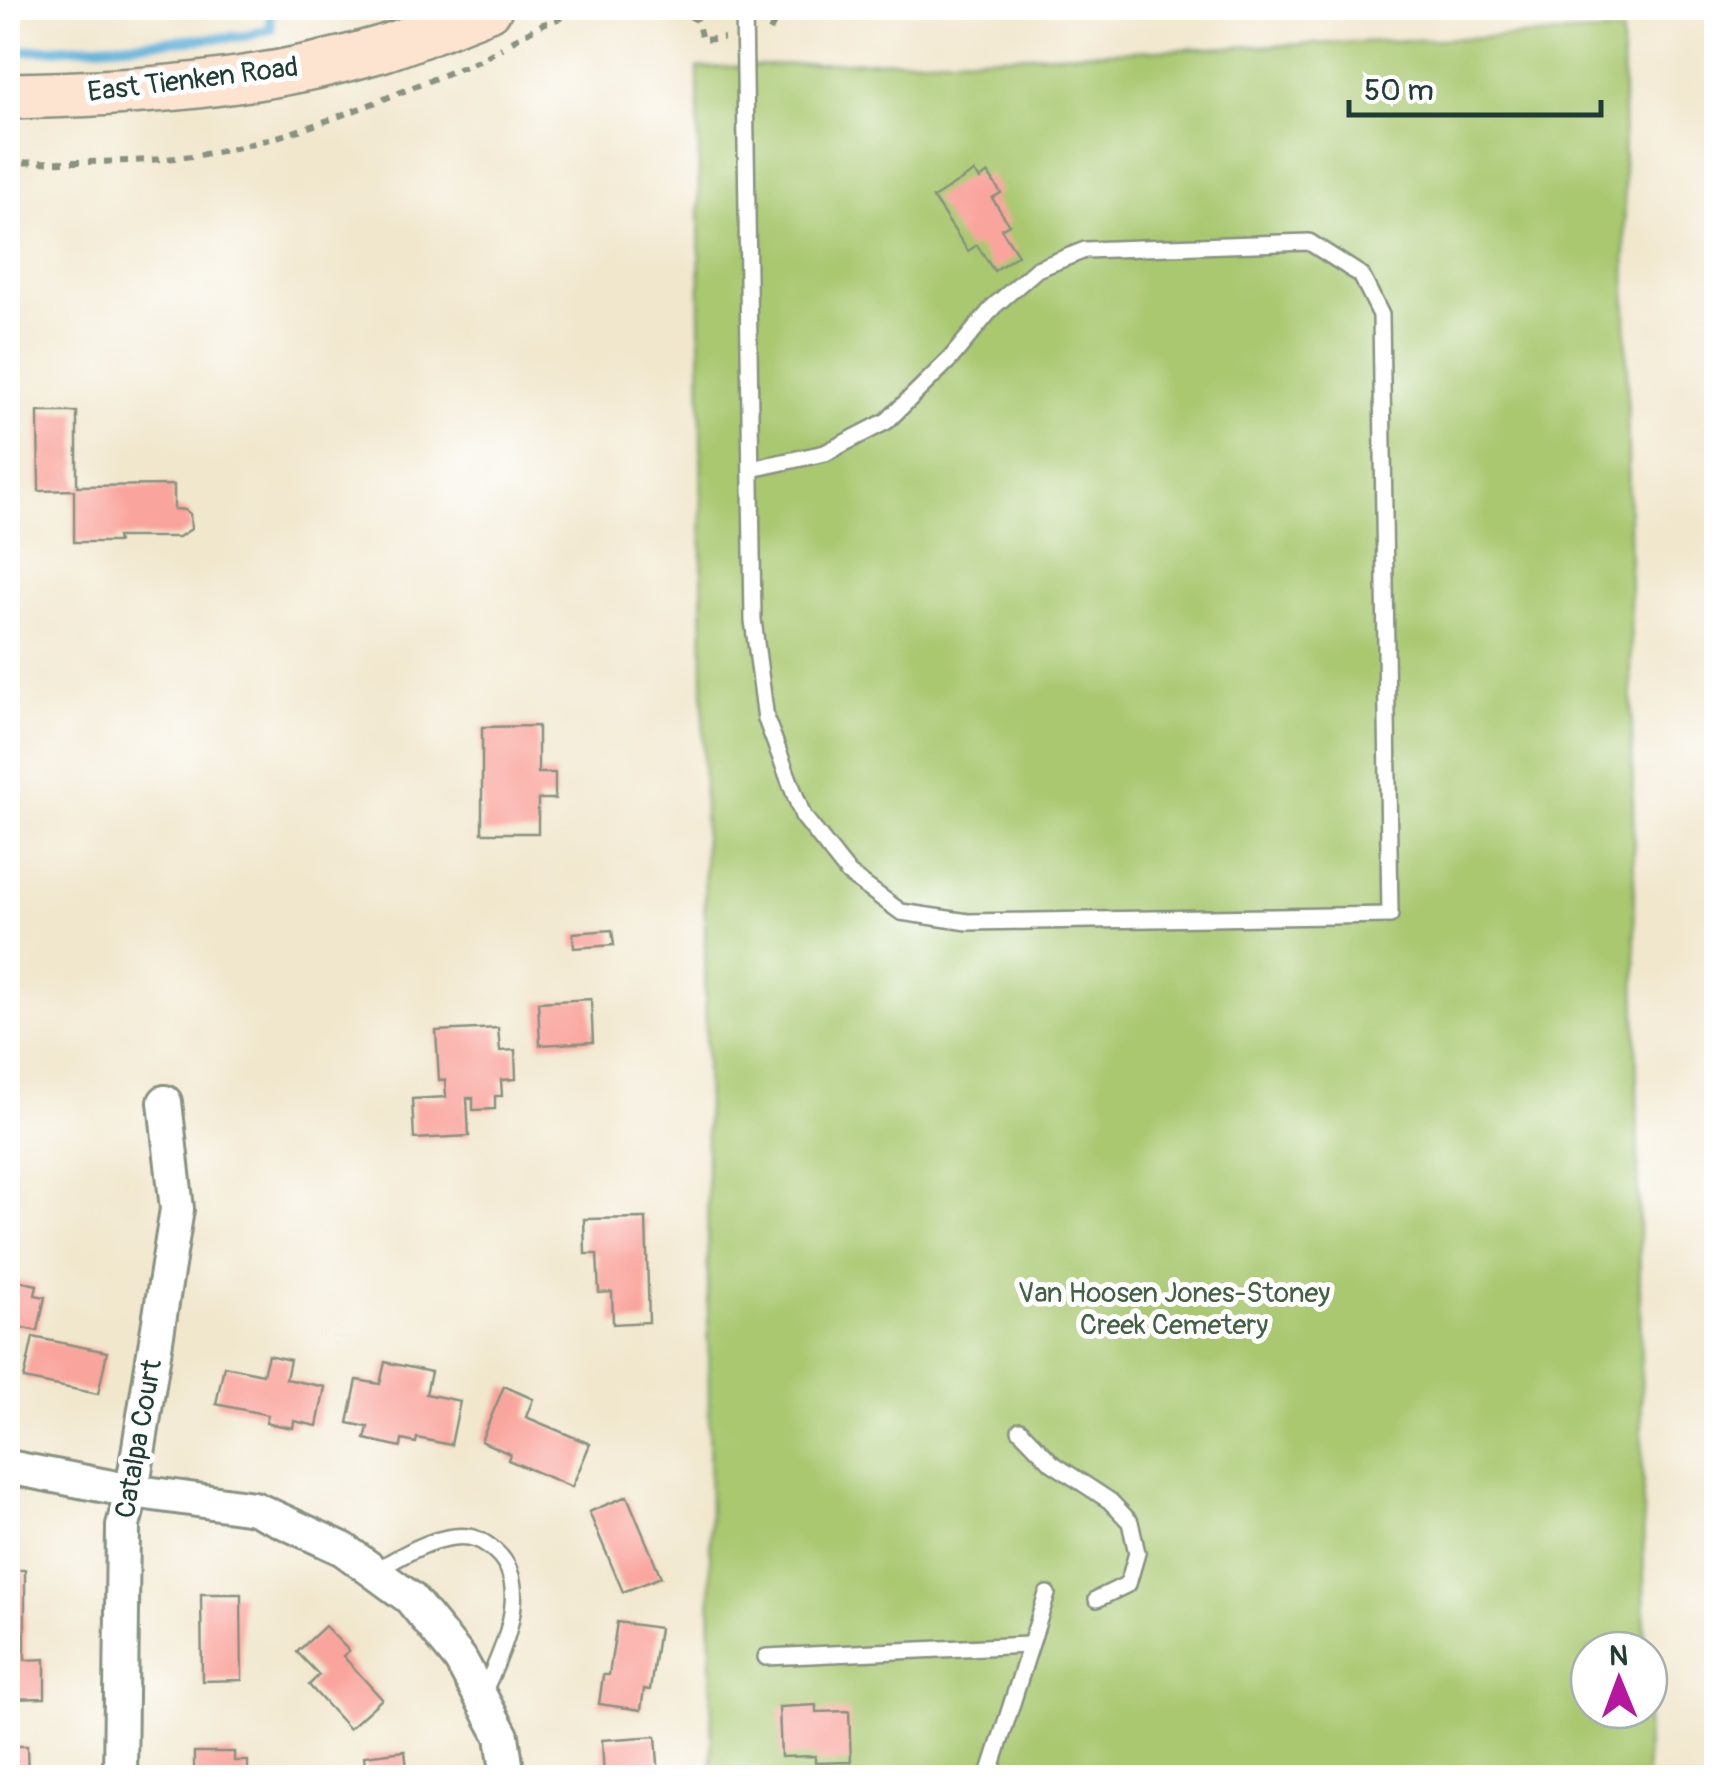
<svg xmlns="http://www.w3.org/2000/svg" width="1724" height="1785" font-family="Pangolin,sans-serif">
  <rect width="100%" height="100%" fill="#fff"/>
  <filter id="ink" filterUnits="userSpaceOnUse"><feTurbulence type="fractalNoise" baseFrequency=".01" numOctaves="2"/><feDisplacementMap in="SourceGraphic" scale="20" xChannelSelector="R" yChannelSelector="G"/><feConvolveMatrix kernelMatrix="1 2 1 2 8 2 1 2 1" color-interpolation-filters="sRGB"/></filter>
  <filter id="wash" filterUnits="userSpaceOnUse"><feTurbulence type="fractalNoise" baseFrequency=".0048" numOctaves="4" result="noise"/><feDisplacementMap in="SourceGraphic" scale="40" xChannelSelector="R" yChannelSelector="G"/><feGaussianBlur stdDeviation="2.25" result="paint"/><feColorMatrix in="noise" values="0 0 0 0 0 0 0 0 0 0 0 0 0 0 0 0 0 1.4 0 .05"/><feComposite in="paint" operator="in"/></filter>
  <g filter="url(#wash)">
    <rect width="100%" height="100%" fill="#f1e7cd"/>
    <!-- green -->
    <path fill="#a9c86f" stroke="#648252" stroke-width="2.5" d="M1622 32 1645 1650H1589V1710H1646L1647 1777H712L698 68Z"/>
    <g fill="none" stroke-linecap="round" stroke-linejoin="round">
      <!-- stream -->
      <path stroke="#5bafd7" stroke-width="10" d="M8 52 246 36 271 29 270 18"/>
    </g>
    <g id="blocks">
      <!-- building -->
      <g fill="#f9a59d">
        <path d="M974 172 980 179 988 173 1001 193 992 198 1009 224 1001 229 1018 255 994 271 977 245 968 251 933 198Z"/>
        <path d="M38 412H77V486L174 485V509L185 510 190 514 191 529 179 537H117L118 542H74V490L39 491Z"/>
        <rect x="8" y="502" width="4" height="183"/>
        <path d="M538 726V773H555V799H538V833H482V727Z"/>
        <path d="M612 930 614 945 574 948 573 933Z"/>
        <path d="M591 999 593 1042 540 1045 538 1002Z"/>
        <path d="M498 1028 500 1051 515 1050 516 1079 501 1080 502 1096H495V1109L473 1110V1098H467L469 1136 414 1139 412 1099 446 1097 445 1080H439L436 1031Z"/>
        <path d="M646 1218 649 1322 613 1324 612 1292 599 1293 597 1254H585L584 1219Z"/>
        <path d="M14 1280 37 1285 35 1295 45 1297 38 1331 8 1325Z"/>
        <path d="M33 1337 107 1352 98 1394 24 1379Z"/>
        <path d="M268 1355 290 1360 286 1379 325 1387 317 1426 294 1421 293 1428 266 1423 268 1415 216 1404 224 1366 263 1374Z"/>
        <path d="M385 1362 431 1372 426 1394 460 1401 451 1445 417 1438 416 1443 402 1440 401 1447 365 1439 368 1427 348 1423 357 1380 380 1384Z"/>
        <path d="M504 1386 533 1399 526 1417 590 1444 572 1487 508 1460 510 1454 481 1441Z"/>
        <path d="M627 1496 661 1577 623 1592 589 1512Z"/>
        <path d="M8 1570H25V1660L45 1659V1698L8 1699Z"/>
        <path d="M201 1594H241L242 1680 202 1681Z"/>
        <path d="M617 1622 659 1628 650 1690 644 1689 641 1710 599 1704 603 1675H609Z"/>
        <path d="M325 1626 349 1651 343 1656 382 1699 349 1729 309 1685 319 1675 297 1652Z"/>
        <path d="M816 1705V1712L849 1711 851 1762 815 1763V1756L781 1757 779 1707Z"/>
        <path d="M656 1736 659 1778H604L602 1740Z"/>
        <path d="M8 1746H27L28 1778H8Z"/>
        <path d="M405 1751 408 1778H366L364 1756Z"/>
        <path d="M194 1752H234V1761H248V1778H194Z"/>
      </g>
    </g>
  </g>
  <g filter="url(#ink)">
    <use href="#blocks" fill-opacity="0" stroke="#889280" stroke-width="2.5"/>
    <g fill="none" stroke-linecap="round" stroke-linejoin="round">
      <defs>
        <g id="lane">
          <path d="M744 8 753 620 766 719 803 816 849 874 901 912 968 922 1390 915 1381 315 1361 275 1309 242 1085 250 1037 269 994 306 950 359 887 421 825 453 751 469"/>
          <path d="M1020 1430 1052 1463 1110 1501 1130 1522 1137 1553 1128 1584 1097 1599"/>
          <path d="M375 1571C398 1558 426 1540 454 1537 472 1535 483 1540 496 1552 535 1587 499 1659 481 1697"/>
          <path d="M766 1657 1029 1645"/>
          <path d="M988 1778 1047 1594"/>
        </g>
        <g id="street">
          <path d="M8 1467 132 1491 254 1508 343 1549 410 1598 460 1659 502 1736 508 1778"/>
          <path d="M120 1778 123 1526 132 1491 177 1209 165 1102"/>
        </g>
        <path id="secondary" d="M8 96C133 94 260 85 381 49 417 38 453 21 489 8"/>
      </defs>
      <!-- lane casing -->
      <use href="#lane" stroke="#889280" stroke-width="20"/>
      <!-- street casing -->
      <use href="#street" stroke="#889280" stroke-width="38"/>
      <!-- secondary casing -->
      <use href="#secondary" stroke="#889280" stroke-width="50"/>
      <!-- path -->
      <g stroke="#889280" stroke-width="6" stroke-dasharray="8 8" stroke-linecap="butt">
        <path d="M644 8 680 11 697 20 702 40 724 38"/>
        <path d="M8 10 90 8"/>
        <path d="M770 31 782 8"/>
        <path d="M512 41 543 24 590 8"/>
        <path d="M8 163C68 161 132 164 192 156 290 142 384 98 476 62L502 48"/>
      </g>
      <!-- lane -->
      <use href="#lane" stroke="#fff" stroke-width="15"/>
      <!-- street -->
      <use href="#street" stroke="#fff" stroke-width="32"/>
      <!-- secondary -->
      <use href="#secondary" stroke="#fde4d1" stroke-width="45"/>
    </g>
  </g>
  <g text-anchor="middle" dominant-baseline="central" stroke-width="10" stroke-linejoin="round" paint-order="stroke">
    <!-- street labels -->
    <g font-size="28" fill="#1f3d34" stroke="#fff">
      <text transform="translate(193 80) rotate(-7)">East Tienken Road</text>
      <text transform="translate(139 1439) rotate(-80)">Catalpa Court</text>
    </g>
    <!-- park labels -->
    <g font-size="28" fill="#426043" stroke="#fff">
      <text x="1174" y="1293">Van Hoosen Jones-Stoney<tspan x="1174" dy="32">Creek Cemetery</tspan></text>
    </g>
  </g>
  <!-- margin -->
  <rect width="1724" height="1785" fill="none" stroke="#fff" stroke-width="40"/>
  <!-- north arrow -->
  <g transform="translate(1619 1680) rotate(359)"><circle r="48" fill="#ffffff" stroke="#a5b1ae" stroke-width="2.5"/>
  <path d="M0-8L18 38L0 25L-18 38Z" fill="#b5179e"/>
  <text y="-15" font-size="28" font-weight="bold" text-anchor="middle" fill="#1f3d34">N</text>
  </g>
  <!-- scale -->
  <path d="M1349 100v15h252v-15" fill="none" stroke="#1f3d34" stroke-width="5"/>
  <text x="1364" y="100" font-size="30" fill="#1f3d34" stroke="#ffffff" stroke-width="8" paint-order="stroke">50 m</text>
</svg>
